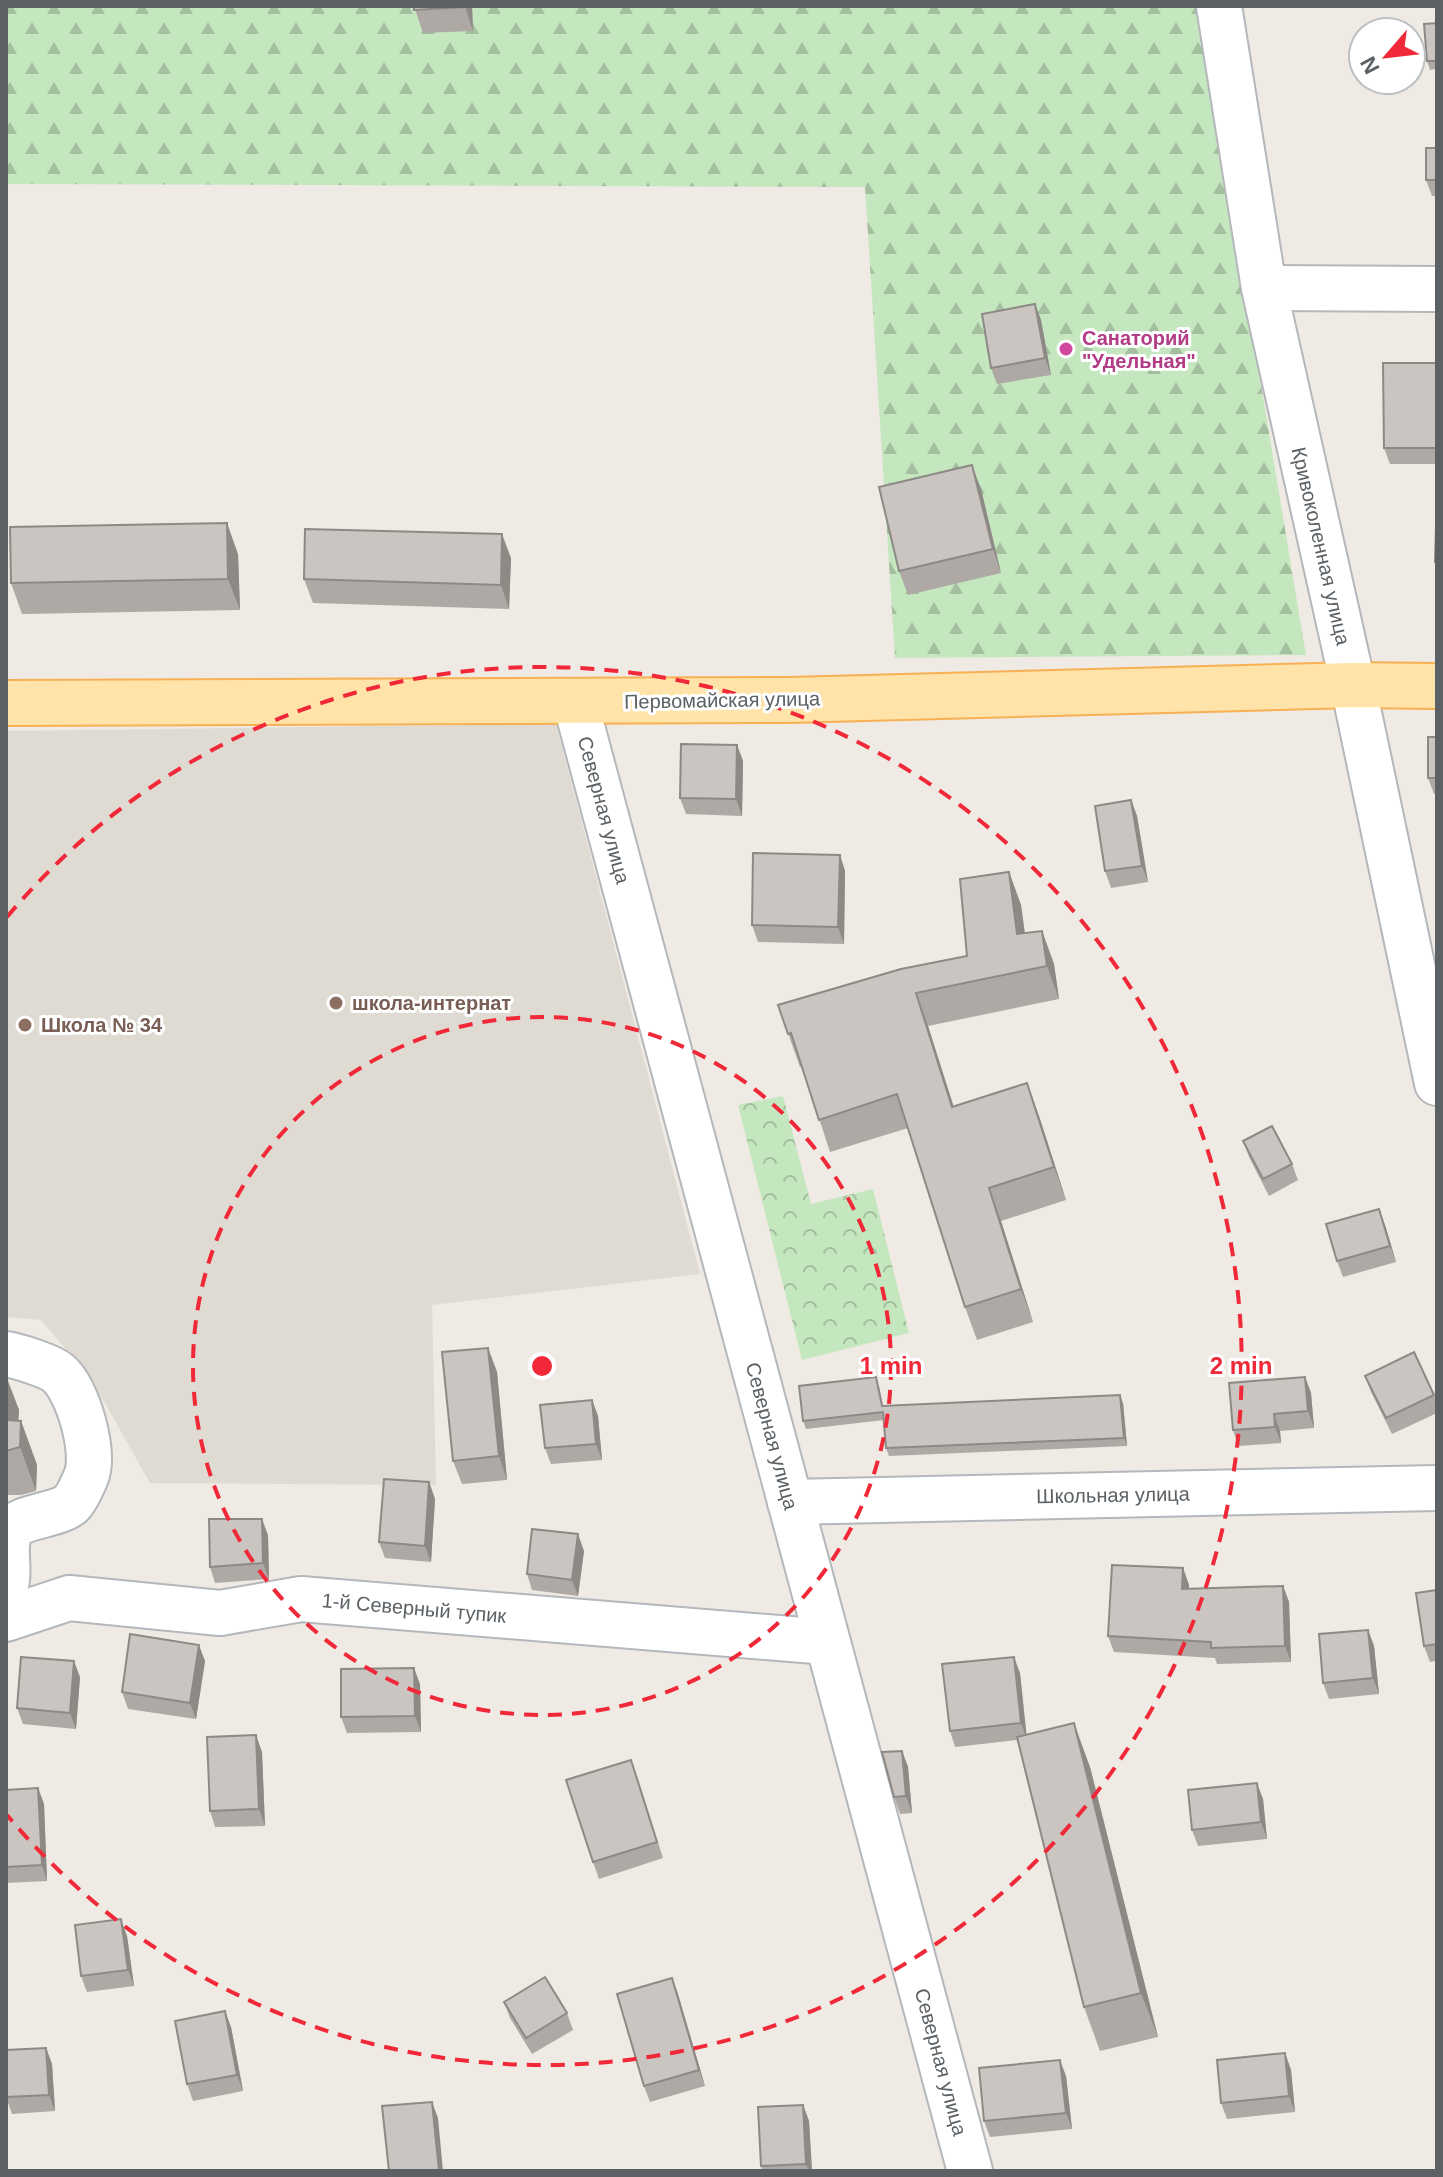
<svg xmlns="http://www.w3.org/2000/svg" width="1443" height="2177" font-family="Helvetica,sans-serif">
  <defs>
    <pattern id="forest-firs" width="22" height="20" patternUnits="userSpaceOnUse" patternTransform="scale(2)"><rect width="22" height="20" fill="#c5e7bf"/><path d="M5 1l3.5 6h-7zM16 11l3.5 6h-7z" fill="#a3bf9f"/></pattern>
    <pattern id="park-crowns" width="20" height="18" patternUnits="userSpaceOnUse" patternTransform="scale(2)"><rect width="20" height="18" fill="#c5e7bf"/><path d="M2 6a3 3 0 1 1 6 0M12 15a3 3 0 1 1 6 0" fill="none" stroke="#a3bf9f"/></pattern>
  </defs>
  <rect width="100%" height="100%" fill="#efeae3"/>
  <!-- education -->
  <path fill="#dfdad2" d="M556 724 700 1274 432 1305 436 1485 150 1483 92 1380 41 1320 6 1317V731Z"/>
  <!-- forest -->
  <path fill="url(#forest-firs)" d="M6 6H1198L1306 655 895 658 865 187 6 184Z"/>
  <!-- park -->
  <path fill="url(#park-crowns)" d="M783 1096 811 1204 873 1189 909 1333 802 1360 738 1105Z"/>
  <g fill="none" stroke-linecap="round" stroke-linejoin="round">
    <defs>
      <g id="minor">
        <path d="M1219 6 1264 288 1353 685 1437 1083"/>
        <path d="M1264 288 1437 289"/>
        <path d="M575 701 970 2171"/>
        <path d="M6 1354C18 1356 50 1366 58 1373 78 1389 96 1453 86 1477 83 1484 77 1498 71 1504 57 1516 18 1516 11 1530 2 1546 11 1568 6 1585"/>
        <path d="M790 1502 1437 1488"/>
        <path d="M6 1619 69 1598 220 1613 301 1599 827 1642"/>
      </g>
      <path id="major" d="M6 703 789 700 1353 685 1437 686"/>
    </defs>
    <!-- minor casing -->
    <use href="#minor" stroke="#b4b7bb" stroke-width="48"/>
    <!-- major casing -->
    <use href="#major" stroke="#f7b054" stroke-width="48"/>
    <!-- minor -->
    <use href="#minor" stroke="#fff" stroke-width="44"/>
    <!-- major -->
    <use href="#major" stroke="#ffe3a8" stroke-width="44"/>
  </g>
  <!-- wall -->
  <g fill="#aea9a5">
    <path d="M414 6H472L473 31 423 33Z"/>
    <path d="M1437 23V69L1430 70 1427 61Z"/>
    <path d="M1437 148V196H1432L1426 180Z"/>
    <path d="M1035 304 1041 320 1051 375 997 384 991 368Z"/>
    <path d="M1437 363V464H1390L1384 448Z"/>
    <path d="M981 489 1001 573 908 595 899 571Z"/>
    <path d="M238 554 240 610 22 614 11 583Z"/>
    <path d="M511 558 509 609 313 603 304 579Z"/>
    <path d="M1437 737V794H1434L1428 778Z"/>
    <path d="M737 745 743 761 742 816 686 814 680 798Z"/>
    <path d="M1131 800 1137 816 1148 882 1111 888 1105 871Z"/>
    <path d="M840 855 845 871 844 944 758 942 752 925Z"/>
    <path d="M1009 872 1021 905 1025 933 1042 931 1054 964 1059 999 928 1026 953 1106 1027 1083 1039 1116 1066 1200 1001 1221 1033 1322 977 1340 965 1307 908 1128 830 1152 802 1066 800 1067 778 1005 967 956Z"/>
    <path d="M1243 1141 1292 1164 1298 1180 1269 1196 1249 1157Z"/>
    <path d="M1385 1225 1396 1262 1343 1277 1337 1261Z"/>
    <path d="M488 1348 497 1372 507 1480 462 1484 453 1461Z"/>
    <path d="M6 1376 19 1410 18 1421H21L37 1465 36 1491 21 1495H6Z"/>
    <path d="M1365 1376 1434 1395 1437 1403V1413L1392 1434 1371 1392Z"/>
    <path d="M1305 1377 1311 1393 1314 1428 1280 1431 1281 1443 1238 1446 1233 1430Z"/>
    <path d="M879 1386 883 1406 1123 1403 1127 1446 889 1456 886 1448 884 1420 806 1429 803 1421Z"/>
    <path d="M592 1400 598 1416 602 1460 551 1464 545 1448Z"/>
    <path d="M429 1482 435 1499 431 1562 385 1558 379 1542Z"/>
    <path d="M268 1535 269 1579 215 1583 210 1567Z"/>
    <path d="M584 1551 578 1596 532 1590 527 1574Z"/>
    <path d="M1183 1568 1189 1585V1589L1283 1586 1289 1602 1291 1662 1217 1664 1215 1658 1114 1652 1108 1636Z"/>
    <path d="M1437 1590V1661L1430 1662 1424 1646Z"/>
    <path d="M1368 1630 1374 1646 1379 1694 1329 1699 1323 1683Z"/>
    <path d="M205 1661 196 1719 128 1709 122 1692Z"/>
    <path d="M1020 1673 1026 1735 1090 1767 1158 2037 1100 2051 1084 2007 1017 1740 955 1747 950 1731Z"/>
    <path d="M80 1677 76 1729 23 1724 17 1708Z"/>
    <path d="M420 1684 421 1732 347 1733 341 1717Z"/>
    <path d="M902 1751 908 1767 912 1813 900 1814 894 1797Z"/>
    <path d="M262 1752 265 1826 215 1827 210 1811Z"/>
    <path d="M637 1776 663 1858 599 1879 593 1862Z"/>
    <path d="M38 1788 44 1804 47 1881 6 1883V1790Z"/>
    <path d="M1263 1799 1267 1839 1198 1846 1192 1830Z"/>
    <path d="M127 1936 134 1986 87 1992 81 1976Z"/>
    <path d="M672 1978 705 2086 650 2102 644 2086Z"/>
    <path d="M504 2002 567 2013 573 2030 532 2054 510 2018Z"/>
    <path d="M231 2027 243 2091 193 2101 187 2084Z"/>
    <path d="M46 2048 52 2064 55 2111 12 2114 6 2097Z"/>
    <path d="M1285 2053 1291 2070 1295 2112 1227 2119 1221 2103Z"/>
    <path d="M1066 2076 1072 2129 990 2137 984 2121Z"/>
    <path d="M803 2105 809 2121 812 2171H763L761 2166Z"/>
  </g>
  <!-- shaded-wall -->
  <g fill="#8d8a86">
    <path d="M465 6H472L473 31Z"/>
    <path d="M1035 304 1041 320 1051 375 1045 358Z"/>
    <path d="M972 465 981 489 1001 573 993 549Z"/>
    <path d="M227 523 238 554 240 610 228 579Z"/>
    <path d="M502 534 511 558 509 609 501 585Z"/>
    <path d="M737 745 743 761 742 816 736 799Z"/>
    <path d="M1131 800 1137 816 1148 882 1142 866Z"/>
    <path d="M840 855 845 871 844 944 838 927Z"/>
    <path d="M1009 872 1021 905 1029 967 1017 934Z"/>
    <path d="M1042 931 1054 964 1059 999 1047 966Z"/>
    <path d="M916 993 928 1026 964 1139 952 1107Z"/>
    <path d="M1027 1083 1039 1116 1066 1200 1054 1167Z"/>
    <path d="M989 1188 1001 1221 1033 1322 1021 1289Z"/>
    <path d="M1379 1209 1385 1225 1396 1262 1390 1246Z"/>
    <path d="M488 1348 497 1372 507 1480 499 1456Z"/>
    <path d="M6 1376 19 1410 17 1448 6 1437Z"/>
    <path d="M1305 1377 1311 1393 1314 1428 1308 1411Z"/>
    <path d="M1120 1395 1123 1403 1127 1446 1124 1438Z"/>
    <path d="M592 1400 598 1416 602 1460 596 1444Z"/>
    <path d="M1274 1414 1280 1431 1281 1443 1275 1427Z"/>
    <path d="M21 1421 37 1465 36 1491 20 1447Z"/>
    <path d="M429 1482 435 1499 431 1562 425 1546Z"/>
    <path d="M262 1519 268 1535 269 1579 263 1563Z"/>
    <path d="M578 1534 584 1551 578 1596 572 1580Z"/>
    <path d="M1183 1568 1189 1585 1188 1605 1182 1589Z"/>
    <path d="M1283 1586 1289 1602 1291 1662 1285 1646Z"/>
    <path d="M1368 1630 1374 1646 1379 1694 1373 1678Z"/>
    <path d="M199 1645 205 1661 196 1719 190 1703Z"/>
    <path d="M1014 1657 1020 1673 1027 1739 1021 1723Z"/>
    <path d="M74 1661 80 1677 76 1729 70 1713Z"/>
    <path d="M414 1668 420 1684 421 1732 415 1716Z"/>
    <path d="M1074 1723 1090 1767 1158 2037 1141 1993Z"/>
    <path d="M256 1735 262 1752 265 1826 259 1809Z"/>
    <path d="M902 1751 908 1767 912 1813 906 1796Z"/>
    <path d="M1257 1783 1263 1799 1267 1839 1261 1822Z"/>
    <path d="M38 1788 44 1804 47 1881 42 1865Z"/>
    <path d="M121 1919 127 1936 134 1986 128 1970Z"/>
    <path d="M672 1978 678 1994 705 2086 699 2070Z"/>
    <path d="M225 2011 231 2027 243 2091 237 2075Z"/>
    <path d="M46 2048 52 2064 55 2111 49 2095Z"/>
    <path d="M1285 2053 1291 2070 1295 2112 1289 2096Z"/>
    <path d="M1060 2060 1066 2076 1072 2129 1066 2113Z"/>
    <path d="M432 2102 438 2118 443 2171H439Z"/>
    <path d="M803 2105 809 2121 812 2171H809L806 2164Z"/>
  </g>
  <!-- building -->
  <g fill="#cac5c0" stroke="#8d8a86" stroke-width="2">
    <path d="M414 6H465V7L414 10Z"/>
    <path d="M1437 23V61H1427L1424 24Z"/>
    <rect x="1426" y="148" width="11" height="32"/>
    <path d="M1035 304 1045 358 991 368 982 314Z"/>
    <path d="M1383 363H1437V448H1384Z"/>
    <path d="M972 465 993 549 899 571 879 487Z"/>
    <path d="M1437 494V562H1435Z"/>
    <path d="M227 523 228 579 11 583 10 527Z"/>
    <path d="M305 529 502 534 501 585 304 579Z"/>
    <rect x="1428" y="737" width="9" height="41"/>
    <path d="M681 744 737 745 736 799 680 798Z"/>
    <path d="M1131 800 1142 866 1105 871 1095 806Z"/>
    <path d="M753 853 840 855 838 927 752 925Z"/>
    <path d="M1009 872 1017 934 1042 931 1047 966 916 993 952 1107 1027 1083 1054 1167 989 1188 1021 1289 965 1307 897 1094 819 1120 791 1033 788 1034 778 1005 901 969 967 956 960 879Z"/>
    <path d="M1272 1126 1292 1164 1263 1179 1243 1141Z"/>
    <path d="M1379 1209 1390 1246 1337 1261 1326 1224Z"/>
    <path d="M488 1348 499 1456 453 1461 442 1352Z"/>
    <path d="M1414 1352 1434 1395 1386 1418 1365 1376Z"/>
    <path d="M876 1377 882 1406 1120 1395 1124 1438 886 1448 883 1412 803 1421 799 1386Z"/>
    <path d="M1305 1377 1308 1411 1274 1414 1275 1427 1233 1430 1229 1383Z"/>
    <path d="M592 1400 596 1444 545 1448 540 1405Z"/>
    <path d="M6 1420 21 1421 20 1447 6 1451Z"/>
    <path d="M384 1479 429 1482 425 1546 379 1542Z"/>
    <path d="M209 1519H262L263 1563 210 1567Z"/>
    <path d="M532 1529 578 1534 572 1580 527 1574Z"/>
    <path d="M1112 1565 1183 1568 1182 1589 1283 1586 1285 1646 1211 1648V1642L1108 1636Z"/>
    <path d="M1437 1590V1644L1424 1646 1416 1593Z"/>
    <path d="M1368 1630 1373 1678 1323 1683 1319 1634Z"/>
    <path d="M130 1634 199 1645 190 1703 122 1692Z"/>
    <path d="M21 1657 74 1661 70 1713 17 1708Z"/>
    <path d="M1014 1657 1021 1723 950 1731 942 1664Z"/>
    <path d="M414 1668 415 1716 341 1717V1669Z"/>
    <path d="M1074 1723 1141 1993 1084 2007 1017 1737Z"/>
    <path d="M256 1735 259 1809 210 1811 207 1737Z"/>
    <path d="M902 1751 906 1796 894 1797 882 1752Z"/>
    <path d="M631 1760 657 1842 593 1862 566 1780Z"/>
    <path d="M1257 1783 1261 1822 1192 1830 1188 1790Z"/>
    <path d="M38 1788 42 1865 6 1867V1790Z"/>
    <path d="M121 1919 128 1970 81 1976 75 1925Z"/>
    <path d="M545 1977 567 2013 526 2038 504 2002Z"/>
    <path d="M672 1978 699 2070 644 2086 617 1994Z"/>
    <path d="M225 2011 237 2075 187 2084 175 2021Z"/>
    <path d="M46 2048 49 2095 6 2097V2050Z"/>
    <path d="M1285 2053 1289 2096 1221 2103 1217 2060Z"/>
    <path d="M1060 2060 1066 2113 984 2121 979 2068Z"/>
    <path d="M432 2102 439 2171H389L382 2106Z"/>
    <path d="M803 2105 806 2164 761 2166 758 2107Z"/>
  </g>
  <!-- distance rings -->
  <g fill="none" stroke="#f02837" stroke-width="4" stroke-dasharray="14 10">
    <circle cx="542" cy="1366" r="349"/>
    <path d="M7 917A699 699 0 1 1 7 1815"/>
  </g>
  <!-- markers -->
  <circle fill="#d1479c" stroke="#fff" stroke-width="3" cx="1066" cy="349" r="8"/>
  <g fill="#8d6e63" stroke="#fff" stroke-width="3">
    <circle cx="336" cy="1003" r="8"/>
    <circle cx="25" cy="1025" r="8"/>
  </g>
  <g text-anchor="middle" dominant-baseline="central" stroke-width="6" stroke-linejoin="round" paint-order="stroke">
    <!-- hotel labels -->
    <g font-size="20" font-weight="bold" fill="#b23c85" stroke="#fff" text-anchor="start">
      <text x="1082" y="338">Санаторий<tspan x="1082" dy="23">"Удельная"</tspan></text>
    </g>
    <!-- street labels -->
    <g font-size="20" fill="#5b6165" stroke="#fff">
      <text transform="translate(1321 546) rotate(77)">Кривоколенная улица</text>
      <text transform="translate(722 700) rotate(-1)">Первомайская улица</text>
      <text transform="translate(604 810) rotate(75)">Северная улица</text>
      <text transform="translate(772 1436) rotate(75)">Северная улица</text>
      <text transform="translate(1113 1495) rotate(-1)">Школьная улица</text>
      <text transform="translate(414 1608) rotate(5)">1-й Северный тупик</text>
      <text transform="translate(941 2062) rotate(75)">Северная улица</text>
    </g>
    <!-- education labels -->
    <g font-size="20" font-weight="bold" fill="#785e54" stroke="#fff" text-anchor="start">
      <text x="352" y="1003">школа-интернат</text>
      <text x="41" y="1025">Школа № 34</text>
    </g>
  </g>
  <circle cx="542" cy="1366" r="12" fill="#f02837" stroke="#fff" stroke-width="4"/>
  <g font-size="24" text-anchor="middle" font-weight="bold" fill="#f02837" stroke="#fff" stroke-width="6" stroke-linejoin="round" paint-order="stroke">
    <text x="891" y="1374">1 min</text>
    <text x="1241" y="1374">2 min</text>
  </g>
  <!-- border -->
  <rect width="1443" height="2177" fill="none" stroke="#5b6165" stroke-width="16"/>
  <!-- north arrow -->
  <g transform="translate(1387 56) rotate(242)"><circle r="38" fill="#ffffff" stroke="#bdc0c1" stroke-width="2"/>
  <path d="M0-6L14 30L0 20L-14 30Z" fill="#f02837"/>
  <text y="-12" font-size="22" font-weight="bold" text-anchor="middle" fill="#5b6165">N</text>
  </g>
</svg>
